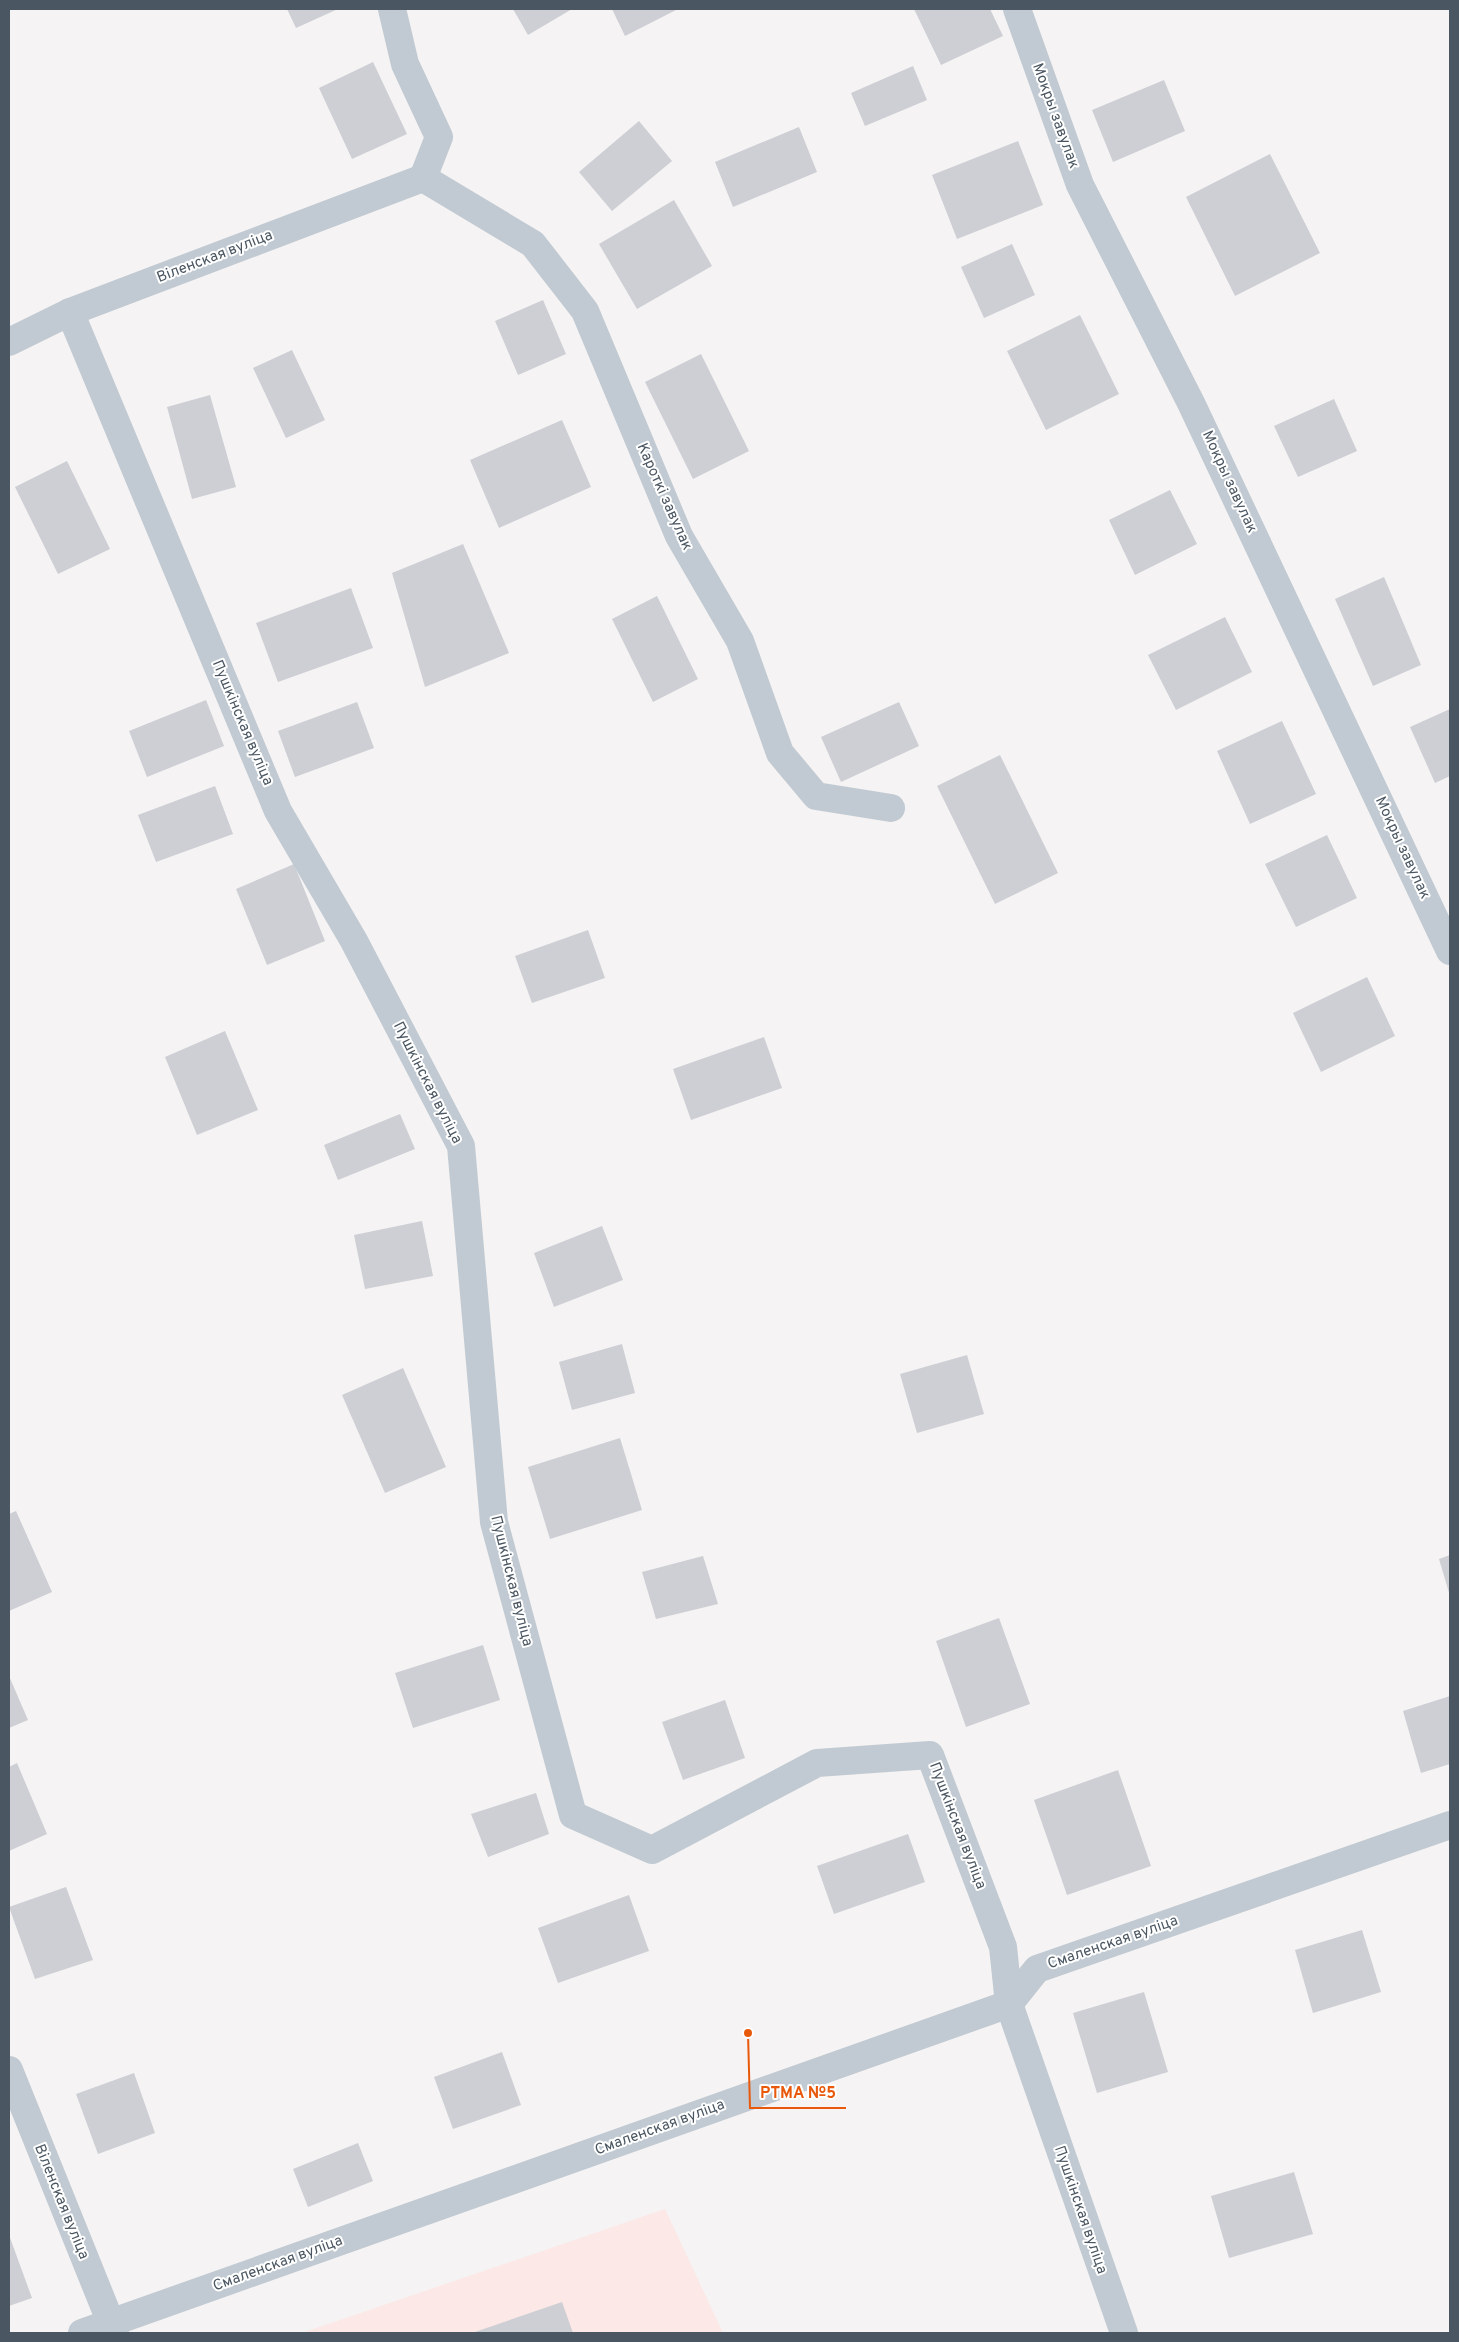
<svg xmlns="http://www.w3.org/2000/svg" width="1459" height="2342" font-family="Overpass,sans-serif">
  <rect width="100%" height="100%" fill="#f5f3f3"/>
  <!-- medical -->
  <path fill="#fce8e6" d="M665 2209 723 2333H302Z"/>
  <!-- building -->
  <g fill="#cdcfd5">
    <path d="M287 9H338L296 28Z"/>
    <path d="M513 9H572L528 35Z"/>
    <path d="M612 9H678L625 36Z"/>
    <path d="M914 9H990L1003 36 941 65Z"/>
    <path d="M373 62 407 134 352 159 319 88Z"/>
    <path d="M913 66 927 100 865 126 851 93Z"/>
    <path d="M1164 80 1185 131 1113 162 1092 110Z"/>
    <path d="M639 121 672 161 612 211 579 172Z"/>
    <path d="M799 127 817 172 733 207 715 162Z"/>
    <path d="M1018 141 1043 205 957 239 932 175Z"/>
    <path d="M1270 154 1320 253 1235 296 1186 197Z"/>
    <path d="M674 200 712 266 637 309 599 244Z"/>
    <path d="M1012 244 1035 295 984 318 961 267Z"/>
    <path d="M543 300 566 354 518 375 495 321Z"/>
    <path d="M1080 315 1119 394 1046 430 1007 351Z"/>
    <path d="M292 350 325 420 286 438 253 368Z"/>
    <path d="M701 354 749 451 693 479 645 382Z"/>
    <path d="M210 395 236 487 192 499 167 407Z"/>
    <path d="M1334 399 1357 451 1298 477 1274 426Z"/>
    <path d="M562 420 591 487 499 528 470 460Z"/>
    <path d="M67 461 110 549 58 574 15 487Z"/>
    <path d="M1170 490 1197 544 1135 575 1109 520Z"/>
    <path d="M463 544 509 653 425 687 392 573Z"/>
    <path d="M1384 577 1421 665 1373 686 1335 599Z"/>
    <path d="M351 588 373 648 278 682 256 623Z"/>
    <path d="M657 596 698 679 653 702 612 619Z"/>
    <path d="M1225 617 1252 672 1176 710 1148 655Z"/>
    <path d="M206 700 224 746 147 777 129 731Z"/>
    <path d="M357 702 374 748 295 777 278 731Z"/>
    <path d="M899 702 919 746 841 782 821 737Z"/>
    <path d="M1450 709V776L1435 783 1410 727Z"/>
    <path d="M1282 721 1316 794 1250 824 1217 751Z"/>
    <path d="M1000 755 1058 873 995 904 937 786Z"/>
    <path d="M215 786 233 834 156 862 138 815Z"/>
    <path d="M1327 835 1357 898 1296 927 1265 864Z"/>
    <path d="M294 864 325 941 267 965 236 889Z"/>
    <path d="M588 930 605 978 532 1003 515 956Z"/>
    <path d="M1367 977 1395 1036 1321 1072 1293 1013Z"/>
    <path d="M225 1031 258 1110 197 1135 165 1057Z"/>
    <path d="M764 1037 782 1088 691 1120 673 1069Z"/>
    <path d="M400 1114 415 1149 338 1180 324 1145Z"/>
    <path d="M422 1221 433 1276 365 1289 354 1235Z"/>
    <path d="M602 1226 623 1280 554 1307 534 1253Z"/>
    <path d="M622 1344 635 1393 572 1410 559 1362Z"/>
    <path d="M967 1355 984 1414 917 1433 900 1374Z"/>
    <path d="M403 1368 446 1467 385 1493 342 1395Z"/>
    <path d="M620 1438 642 1510 550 1539 528 1467Z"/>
    <path d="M16 1511 52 1592 9 1611V1514Z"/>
    <path d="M1450 1555V1596L1439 1559Z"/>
    <path d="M703 1556 718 1604 656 1619 642 1572Z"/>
    <path d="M999 1618 1030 1704 966 1727 936 1641Z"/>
    <path d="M483 1645 500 1700 413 1728 395 1673Z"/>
    <path d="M9 1676 28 1720 9 1728Z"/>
    <path d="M1450 1696V1764L1421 1773 1403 1711Z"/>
    <path d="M725 1700 745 1758 683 1780 662 1722Z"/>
    <path d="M17 1763 47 1834 9 1851V1767Z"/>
    <path d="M1118 1770 1151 1866 1067 1895 1034 1800Z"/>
    <path d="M536 1793 549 1834 488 1857 471 1814Z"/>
    <path d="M908 1834 925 1882 834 1914 817 1866Z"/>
    <path d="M66 1887 93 1960 35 1979 9 1907Z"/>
    <path d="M629 1895 649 1951 558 1983 538 1928Z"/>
    <path d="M1362 1930 1381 1992 1313 2013 1295 1950Z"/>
    <path d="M1144 1992 1168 2072 1097 2093 1073 2013Z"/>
    <path d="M502 2052 521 2105 453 2129 434 2077Z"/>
    <path d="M134 2073 155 2133 98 2154 76 2094Z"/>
    <path d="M358 2143 373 2181 308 2207 293 2169Z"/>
    <path d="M1294 2172 1313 2234 1229 2258 1211 2196Z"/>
    <path d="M9 2235 32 2298 9 2306Z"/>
    <path d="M562 2302 573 2333H472Z"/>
  </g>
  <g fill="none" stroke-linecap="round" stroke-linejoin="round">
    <!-- minor -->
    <g stroke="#c1cad2" stroke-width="28">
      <path d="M392 9 405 64 439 137 423 178"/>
      <path d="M1017 9 1080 185 1191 403 1450 951"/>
      <path d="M423 178 533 244 585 311 679 536 740 641 780 753 816 796 891 808"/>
      <path d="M70 312 278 811 354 941 461 1146 494 1522 573 1815 652 1850 817 1763 930 1755 1003 1947 1009 2004 1124 2333"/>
      <path d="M9 342 70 312 423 178"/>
      <path d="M9 2070 115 2333"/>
      <path d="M82 2333 1009 2004 1037 1969 1450 1825"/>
    </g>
  </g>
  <g text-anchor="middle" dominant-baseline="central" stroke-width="4" stroke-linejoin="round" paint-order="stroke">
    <!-- street labels -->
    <g font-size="15" fill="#4a5661" stroke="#fff">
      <text transform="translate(1055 116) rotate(70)">Мокры завулак</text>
      <text transform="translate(215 257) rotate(-21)">Віленская вуліца</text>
      <text transform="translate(1229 482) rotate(65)">Мокры завулак</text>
      <text transform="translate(664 497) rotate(66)">Кароткі завулак</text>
      <text transform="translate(242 723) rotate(67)">Пушкінская вуліца</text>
      <text transform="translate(1402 848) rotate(65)">Мокры завулак</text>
      <text transform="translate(427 1083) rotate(63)">Пушкінская вуліца</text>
      <text transform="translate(511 1581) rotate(76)">Пушкінская вуліца</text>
      <text transform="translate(957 1826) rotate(69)">Пушкінская вуліца</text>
      <text transform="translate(1113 1943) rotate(-19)">Смаленская вуліца</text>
      <text transform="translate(660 2128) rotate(-20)">Смаленская вуліца</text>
      <text transform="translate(61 2202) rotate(68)">Віленская вуліца</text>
      <text transform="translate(1080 2210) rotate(71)">Пушкінская вуліца</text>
      <text transform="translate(278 2264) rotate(-20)">Смаленская вуліца</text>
    </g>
  </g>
  <!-- callouts -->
  <path fill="none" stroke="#e8590c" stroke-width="2" d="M748 2033L750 2108H846"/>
  <circle fill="#e8590c" stroke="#fff" stroke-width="2" cx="748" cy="2033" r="5"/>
  <g font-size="16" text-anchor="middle" font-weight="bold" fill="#e8590c" stroke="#fff" stroke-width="4" stroke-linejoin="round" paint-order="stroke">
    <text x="798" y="2098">РТМА №5</text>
  </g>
  <!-- border -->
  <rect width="1459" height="2342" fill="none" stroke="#4a5661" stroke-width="20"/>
</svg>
